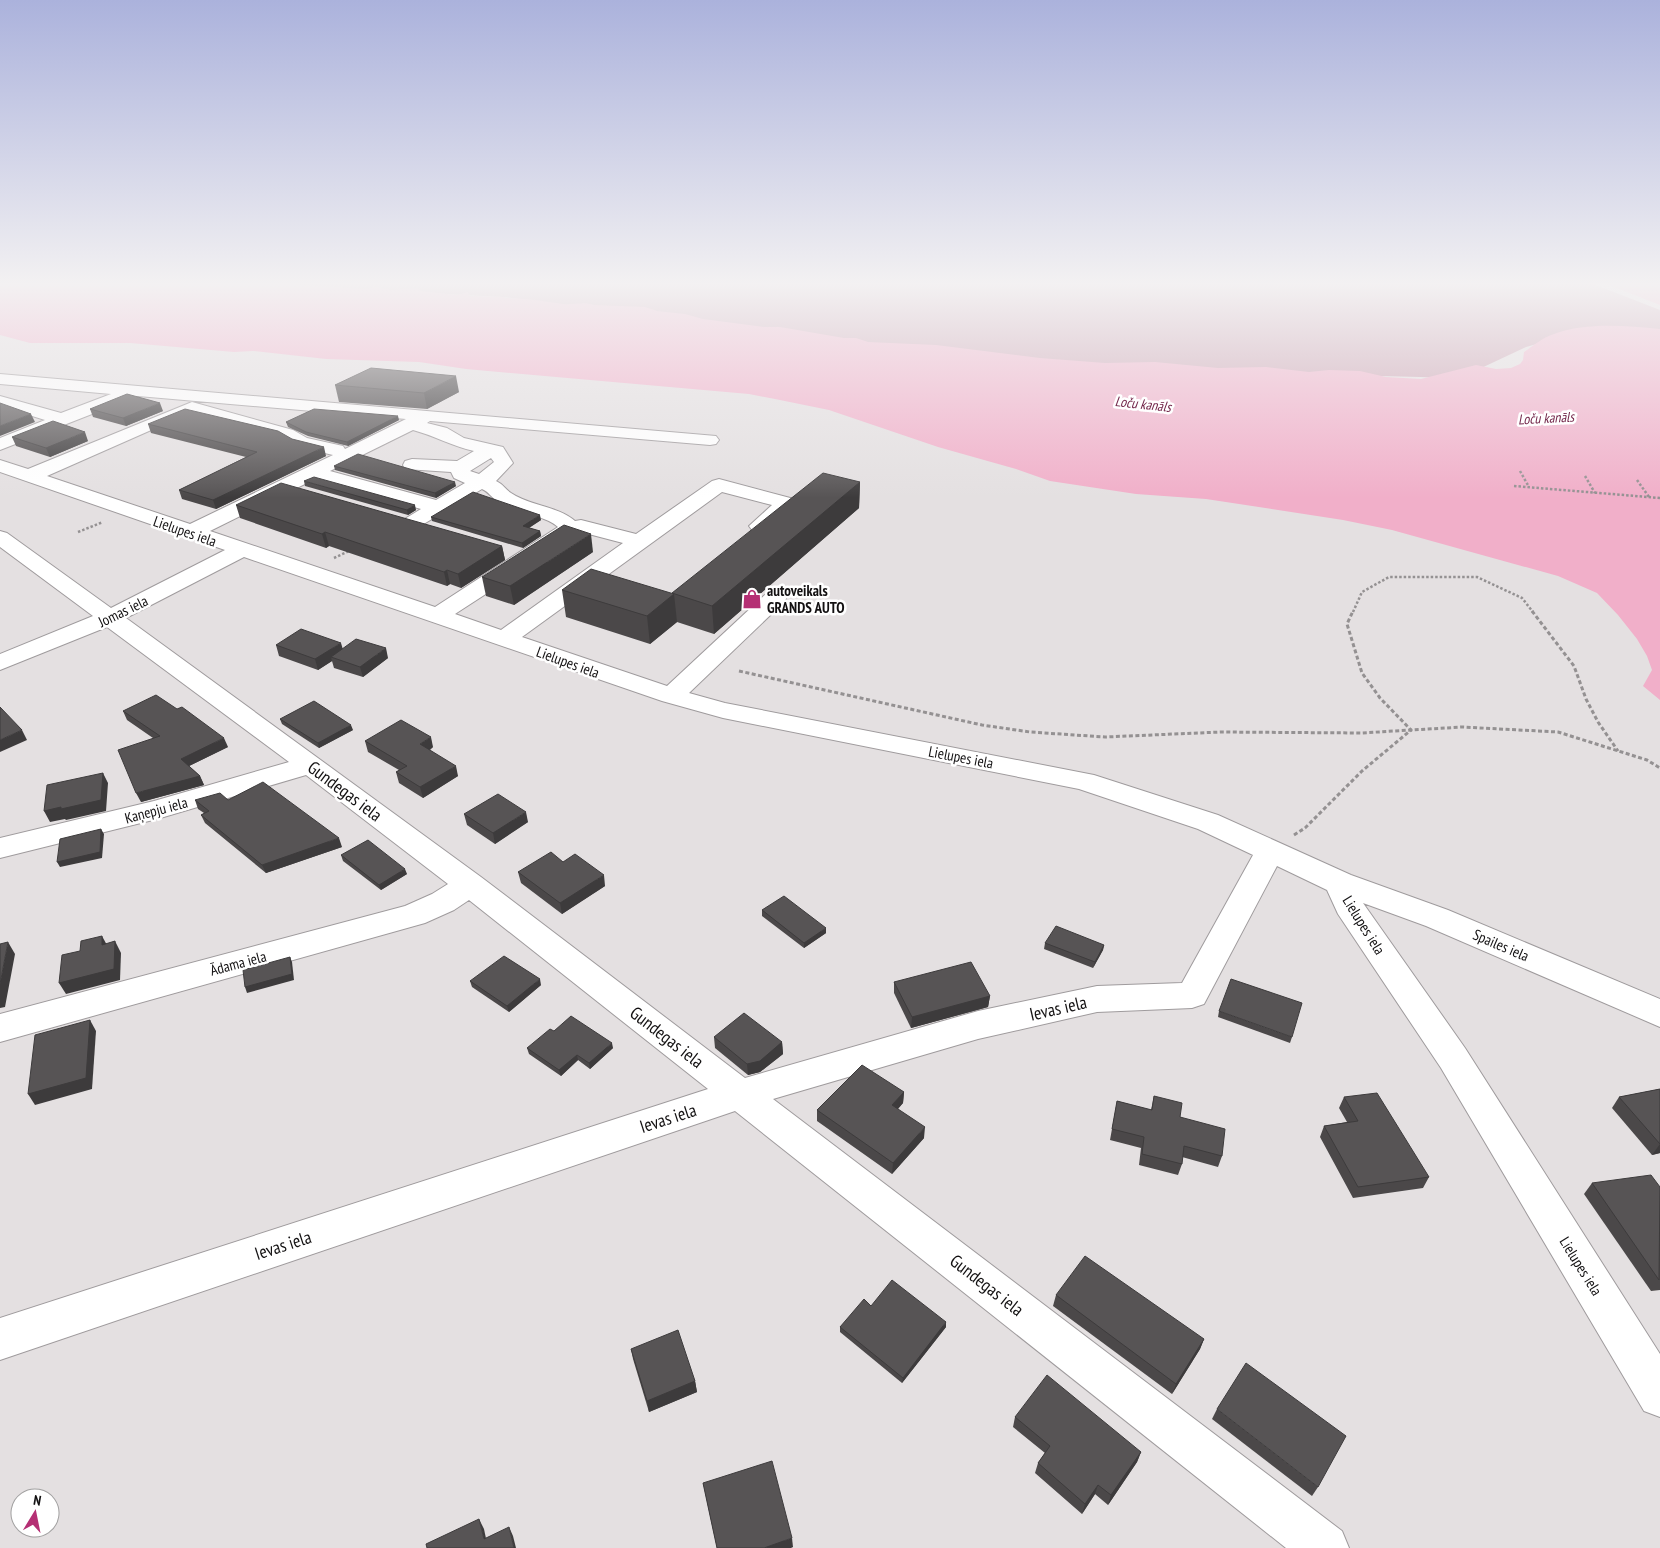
<svg xmlns="http://www.w3.org/2000/svg" width="1660" height="1548" font-family="'PT Sans Narrow',sans-serif">
  <rect width="100%" height="100%" fill="#e4e0e1"/>
  <!-- green -->
  <path fill="#cba2b2" d="M207 282H1588L1660 310V336L1590 329 1526 347 1460 378 1103 369 936 353 504 297Z"/>
  <!-- water -->
  <g fill="#f1afc9">
    <path d="M0 282H252L366 289 376 287 391 290 417 288 421 291 457 295 468 292 469 296 504 297 505 298C525 298 544 301 563 304 573 305 584 301 594 305L645 307 657 311 685 314 703 319 764 327H780L844 338H856L868 342 936 345 1040 358 1105 363 1155 362 1218 368 1266 367 1309 372 1329 370 1360 371 1386 377 1421 379 1476 365 1496 369 1511 368 1520 364 1523 360 1524 352C1533 346 1543 337 1554 334 1587 322 1626 326 1660 329V700L1643 686 1652 670 1647 656 1637 639 1618 615 1597 593 1558 576 1392 530 1343 520 1206 499 1136 494 1050 481 1016 469 938 447 829 410 775 399 749 394 466 369 419 362 326 359 253 351 234 352 130 343H30L0 335Z"/>
    <path d="M1601 282H1660V305Z"/>
  </g>
  <g fill="none" stroke-linecap="round" stroke-linejoin="round">
    <defs>
      <path id="minor" d="M0 374 716 436 719 440 716 444 710 445 430 421 427 423 447 428 464 438 503 447 513 463 496 481C503 484 505 489 511 493 530 506 558 506 575 521L581 520 636 534 712 481 719 479 794 499 797 503C788 516 768 534 752 530L749 526 772 505 722 492 522 637 667 686 768 592 776 590 784 592 787 597 784 602 689 693 725 703 1094 775 1218 815 1351 875 1448 910 1660 999V1027L1426 926 1363 903 1465 1048 1660 1354V1417L1644 1411 1441 1068 1338 914 1327 890 1277 866 1204 1004 1192 1008 1097 1012 978 1039 773 1099 1342 1531 1349 1548H1286L735 1111 0 1360V1318L708 1089 469 900 454 910 425 923 0 1042V1014L405 906 432 894 448 884 306 775 157 819 0 858V838L154 801 289 762 107 627 0 670V654L93 616 0 547V531L7 533 111 608 225 550 0 472V460L28 469 192 402 293 430 307 438 343 446 345 449 406 419 138 396 0 450V438L45 420 0 406V396L61 413 111 394 0 384ZM192 412 281 438 295 446 333 455 190 524 47 476ZM413 430C435 436 452 446 474 451L457 461 412 459 405 461 403 465 405 469 451 472 454 478 465 483 436 500 330 471ZM491 458 494 462 479 474 470 471ZM315 479 421 509 403 520 400 524 403 528 410 530 417 528 482 489C489 492 491 497 497 501 513 512 545 515 558 527L435 607 210 531ZM581 532 623 543 501 630 455 614ZM244 557 662 701 723 718 1079 789 1198 829 1253 855 1182 983 1097 986 978 1011 745 1078 481 877 126 618Z"/>
    </defs>
    <!-- minor casing -->
    <use href="#minor" stroke="#9f9b9d" stroke-width="2"/>
    <!-- path-far1 -->
    <g stroke="#949192" stroke-width="2.5" stroke-dasharray="2.5 2" stroke-linecap="butt">
      <path d="M1520 471 1529 487"/>
      <path d="M1585 476 1595 493"/>
      <path d="M1637 480 1649 497"/>
      <path d="M1514 486 1660 498"/>
      <path d="M78 532 103 522"/>
      <path d="M334 558 349 551"/>
      <path d="M1353 612 1362 592 1389 577H1477L1522 598 1533 612"/>
    </g>
    <!-- path -->
    <g stroke="#949192" stroke-width="3" stroke-dasharray="4 2.5" stroke-linecap="butt">
      <path d="M1532 611 1574 666 1586 699 1598 722 1618 751"/>
      <path d="M739 671 982 725 1030 732 1105 737 1221 732 1361 733 1462 727 1558 732 1647 760 1660 768"/>
      <path d="M1294 835 1305 828 1362 771 1411 730 1380 698 1362 673 1347 624 1353 611"/>
    </g>
    <!-- minor -->
    <use href="#minor" fill="#fff" fill-rule="evenodd"/>
  </g>
  <!-- wall -->
  <g fill="#4b4849">
    <path d="M335 385 459 392 427 409 339 402Z"/>
    <path d="M90 409 163 411 126 426 93 417Z"/>
    <path d="M399 420 348 446 308 436 288 427 286 422Z"/>
    <path d="M148 424 292 439 326 456 216 509 182 499 179 490 246 457 151 433Z"/>
    <path d="M12 437 88 441 50 457 16 446Z"/>
    <path d="M334 466 456 486 436 498 335 470Z"/>
    <path d="M304 481 416 510 408 515 305 486Z"/>
    <path d="M860 482 859 508 714 634 677 622 650 644 566 617 562 590 672 594Z"/>
    <path d="M236 505 502 546 505 560 461 588 450 584 447 586 329 546 326 548 240 518Z"/>
    <path d="M431 517 541 520 529 528 540 531 541 536 523 548 432 521Z"/>
    <path d="M593 552 514 605 486 596 482 577Z"/>
    <path d="M276 645 343 649 388 658 363 677 334 668 332 661 318 670 279 656Z"/>
    <path d="M123 711 228 747 189 766 200 776 204 785 141 802 153 738 127 720Z"/>
    <path d="M280 719 353 730 319 748 282 724Z"/>
    <path d="M365 741 433 747 430 750 458 776 423 798 399 783 396 772 399 770 368 752Z"/>
    <path d="M195 800H228L342 847 266 873 205 823 201 815 204 813 198 809Z"/>
    <path d="M464 814 528 822 495 844 467 825Z"/>
    <path d="M341 855 407 874 381 890 343 861Z"/>
    <path d="M563 862 605 886 562 914 521 883 518 872Z"/>
    <path d="M762 910 826 933 804 948 762 916Z"/>
    <path d="M1045 943 1104 945 1103 950 1093 968 1044 949Z"/>
    <path d="M470 981 541 985 509 1012 472 987Z"/>
    <path d="M894 982 990 996 988 1007 911 1028 894 993Z"/>
    <path d="M1219 1011 1292 1037 1290 1043 1218 1017Z"/>
    <path d="M554 1031 613 1048 590 1069 578 1060 561 1076 529 1054 527 1048Z"/>
    <path d="M714 1037 782 1042 783 1054 760 1072 748 1075 715 1048Z"/>
    <path d="M1660 1089V1153L1652 1155 1612 1108 1619 1097Z"/>
    <path d="M904 1092 903 1103 898 1109 924 1138 892 1174 817 1121V1110Z"/>
    <path d="M1154 1096 1180 1117 1222 1156 1218 1167 1182 1157V1164L1178 1175 1139 1165 1141 1148 1110 1140 1117 1101 1151 1110Z"/>
    <path d="M1344 1097 1429 1177 1423 1188 1353 1198 1320 1137 1324 1126 1347 1122 1339 1108Z"/>
    <path d="M1592 1183 1660 1187V1290L1651 1291 1584 1194Z"/>
    <path d="M1056 1295 1204 1339 1200 1349 1172 1394 1053 1306Z"/>
    <path d="M871 1306 946 1327 902 1383 840 1332V1327Z"/>
    <path d="M631 1349 695 1381 697 1392 649 1412 633 1359Z"/>
    <path d="M1217 1409 1318 1487 1312 1496 1212 1419Z"/>
    <path d="M1015 1417 1141 1452 1137 1462 1108 1505 1095 1494 1082 1514 1035 1473 1038 1463 1045 1453 1013 1427Z"/>
    <path d="M703 1483 793 1547 717 1548Z"/>
  </g>
  <!-- shaded-wall -->
  <g fill="#3d3b3c">
    <path d="M456 376 459 392 427 409 424 393Z"/>
    <path d="M160 403 163 411 126 426 123 418Z"/>
    <path d="M31 414 35 422 0 436V426Z"/>
    <path d="M398 416 399 420 348 446 347 442Z"/>
    <path d="M85 432 88 441 50 457 46 448Z"/>
    <path d="M324 447 326 456 216 509 213 500Z"/>
    <path d="M455 482 456 486 436 498 435 493Z"/>
    <path d="M860 482 859 508 714 634 712 606Z"/>
    <path d="M415 505 416 510 408 515 407 510Z"/>
    <path d="M540 515 541 520 524 531 523 526Z"/>
    <path d="M540 531 541 536 523 548 522 543Z"/>
    <path d="M325 532 329 546 326 548 322 534Z"/>
    <path d="M591 534 593 552 514 605 510 586Z"/>
    <path d="M502 546 505 560 461 588 458 574Z"/>
    <path d="M447 570 450 584 447 586 444 572Z"/>
    <path d="M674 594 677 622 650 644 647 616Z"/>
    <path d="M341 643 344 653 331 657 332 661 318 670 315 659Z"/>
    <path d="M386 648 388 658 363 677 360 667Z"/>
    <path d="M351 725 353 730 319 748 318 743Z"/>
    <path d="M22 730 27 740 0 752V740Z"/>
    <path d="M431 737 433 747 422 754 420 744Z"/>
    <path d="M224 738 228 747 185 768 181 759Z"/>
    <path d="M456 766 458 776 423 798 420 787Z"/>
    <path d="M103 773 108 783 106 811 66 820 65 819 50 822 44 811Z"/>
    <path d="M200 776 204 785 141 802 136 793Z"/>
    <path d="M526 812 528 822 495 844 493 833Z"/>
    <path d="M101 829 104 834 102 858 60 867 57 862Z"/>
    <path d="M339 838 342 847 266 873 262 865Z"/>
    <path d="M405 869 407 874 381 890 379 885Z"/>
    <path d="M604 875 605 886 562 914 560 903Z"/>
    <path d="M826 928V933L804 948V943Z"/>
    <path d="M102 936 108 947 102 945Z"/>
    <path d="M115 941 121 953 120 980 66 994 59 983Z"/>
    <path d="M8 942 15 954 5 1007 0 1008V984Z"/>
    <path d="M1104 945 1103 950 1093 968 1095 962Z"/>
    <path d="M290 957 292 962 294 980 247 993 245 987Z"/>
    <path d="M540 979 541 985 509 1012 507 1006Z"/>
    <path d="M990 996 988 1007 911 1028 912 1017Z"/>
    <path d="M90 1020 96 1031 92 1089 35 1105 28 1094Z"/>
    <path d="M782 1042 783 1054 760 1072 748 1075 747 1064Z"/>
    <path d="M612 1043 613 1048 590 1069 589 1063Z"/>
    <path d="M577 1055 578 1060 561 1076 559 1070Z"/>
    <path d="M904 1092 903 1103 891 1116 892 1105Z"/>
    <path d="M925 1127 924 1138 892 1174 893 1163Z"/>
    <path d="M1660 1144V1153L1652 1155Z"/>
    <path d="M946 1322V1327L902 1383 903 1378Z"/>
    <path d="M1204 1339 1200 1349 1172 1394 1176 1384Z"/>
    <path d="M695 1381 697 1392 649 1412 647 1401Z"/>
    <path d="M1141 1452 1137 1462 1108 1505 1111 1495Z"/>
    <path d="M1098 1485 1095 1494 1082 1514 1085 1504Z"/>
    <path d="M479 1519 484 1529 488 1548 484 1539Z"/>
    <path d="M509 1527 513 1536 516 1548H514Z"/>
    <path d="M792 1538 793 1547 791 1548H764Z"/>
  </g>
  <!-- building -->
  <g fill="#575455" stroke="#3d3b3c">
    <path d="M371 368 456 376 424 393 335 385Z"/>
    <path d="M127 394 160 403 123 418 90 409Z"/>
    <path d="M0 403 31 414 0 426Z"/>
    <path d="M185 409 278 431 292 439 324 447 213 500 179 490 257 452 148 424Z"/>
    <path d="M314 409 398 416 347 442 306 432 286 422Z"/>
    <path d="M53 421 85 432 46 448 12 437Z"/>
    <path d="M358 454 455 482 435 493 334 466Z"/>
    <path d="M823 473 860 482 712 606 672 593Z"/>
    <path d="M314 477 415 505 407 510 304 481Z"/>
    <path d="M281 483 502 546 458 574 447 570 444 572 325 532 322 534 236 505Z"/>
    <path d="M473 492 540 515 523 526 540 531 522 543 431 517Z"/>
    <path d="M564 525 591 534 510 586 482 577Z"/>
    <path d="M591 569 674 594 647 616 562 590Z"/>
    <path d="M301 629 341 643 315 659 276 645Z"/>
    <path d="M356 639 386 648 360 667 331 657Z"/>
    <path d="M156 695 177 709 182 707 224 738 181 759 200 776 136 793 118 750 160 736 123 711Z"/>
    <path d="M314 701 351 725 318 743 280 719Z"/>
    <path d="M0 707 22 730 0 740Z"/>
    <path d="M401 720 431 737 420 744 456 766 420 787 396 772 407 766 365 741Z"/>
    <path d="M103 773 101 800 61 809V807L44 811 47 785Z"/>
    <path d="M263 782 339 838 262 865 201 815 209 811 195 800 220 793 228 800Z"/>
    <path d="M498 794 526 812 493 833 464 814Z"/>
    <path d="M101 829 100 852 57 862 60 839Z"/>
    <path d="M368 840 405 869 379 885 341 855Z"/>
    <path d="M551 852 563 862 575 854 604 875 560 903 518 872Z"/>
    <path d="M784 896 826 928 804 943 762 910Z"/>
    <path d="M1056 926 1104 945 1095 962 1045 943Z"/>
    <path d="M102 936V945L115 941 114 969 59 983 62 955 80 951 81 941Z"/>
    <path d="M8 942 0 984V944Z"/>
    <path d="M504 956 540 979 507 1006 470 981Z"/>
    <path d="M290 957 292 974 245 987 243 970Z"/>
    <path d="M971 962 990 996 912 1017 894 982Z"/>
    <path d="M1231 979 1302 1003 1292 1037 1219 1011Z"/>
    <path d="M744 1013 782 1042 760 1061 747 1064 714 1037Z"/>
    <path d="M571 1016 612 1043 589 1063 577 1055 559 1070 527 1048 550 1029 554 1031Z"/>
    <path d="M90 1020 86 1078 28 1094 35 1035Z"/>
    <path d="M862 1065 904 1092 892 1105 925 1127 893 1163 817 1110Z"/>
    <path d="M1660 1089V1144L1619 1097Z"/>
    <path d="M1377 1093 1429 1177 1358 1187 1324 1126 1358 1121 1344 1097Z"/>
    <path d="M1154 1096 1182 1103 1180 1117 1225 1129 1222 1156 1184 1146 1182 1164 1142 1154 1144 1137 1112 1129 1117 1101 1152 1110Z"/>
    <path d="M1651 1175 1660 1187 1659 1280 1592 1183Z"/>
    <path d="M1085 1256 1204 1339 1176 1384 1056 1295Z"/>
    <path d="M892 1280 946 1322 903 1378 840 1327 864 1299 871 1306Z"/>
    <path d="M678 1330 695 1381 647 1401 631 1349Z"/>
    <path d="M1246 1363 1346 1436 1318 1487 1217 1409Z"/>
    <path d="M1047 1375 1141 1452 1111 1495 1098 1485 1085 1504 1038 1463 1050 1446 1015 1417Z"/>
    <path d="M772 1461 792 1538 764 1548H717L703 1483Z"/>
    <path d="M479 1519 484 1539 509 1527 514 1548H427L426 1544Z"/>
  </g>
  <!-- sky -->
  <linearGradient id="sky" x2="0" y2="1"><stop stop-color="#abb2dc"/><stop offset="0.57" stop-color="#f3f1f2"/><stop offset="1" stop-color="#f3f1f2" stop-opacity="0"/></linearGradient>
  <rect width="1660" height="498" fill="url(#sky)"/>
  <!-- icons -->
  <defs>
    <symbol id="shop-bare" viewBox="-9 -9 18 18"><path d="M-5-2.5h2.3a2.7 3.5 0 0 1 5.4 0H5L5.5 6h-11ZM-1.5-2.5h3a1.5 2.3 0 0 0-3 0Z" fill="#b52f74" stroke="#fff" stroke-width="2.5" paint-order="stroke"/></symbol>
  </defs>
  <g fill-rule="evenodd">
    <use href="#shop-bare" x="738" y="585" width="28" height="28"/>
  </g>
  <g text-anchor="middle" dominant-baseline="central" stroke-width="5" stroke-linejoin="round" paint-order="stroke">
    <!-- far-water labels -->
    <g font-size="14" font-style="italic" fill="#74294c" stroke="#fff">
      <text transform="translate(1143 404) rotate(6)">Loču kanāls</text>
      <text transform="translate(1546 418) rotate(-3)">Loču kanāls</text>
    </g>
    <!-- street labels -->
    <g font-size="15" fill="#131112" stroke="#fff">
      <text transform="translate(185 531) rotate(19)">Lielupes iela</text>
      <text transform="translate(123 611) rotate(-26)">Jomas iela</text>
      <text transform="translate(568 662) rotate(20)">Lielupes iela</text>
      <text transform="translate(961 757) rotate(11)">Lielupes iela</text>
      <text transform="translate(156 810) rotate(-15)">Kaņepju iela</text>
      <text transform="translate(1364 925) rotate(58)">Lielupes iela</text>
      <text transform="translate(1501 945) rotate(23)">Spailes iela</text>
      <text transform="translate(238 963) rotate(-15)">Ādama iela</text>
      <text transform="translate(1581 1266) rotate(58)">Lielupes iela</text>
    </g>
    <!-- poi labels -->
    <g font-size="15" font-weight="bold" fill="#131112" stroke="#fff" text-anchor="start">
      <text x="767" y="590">autoveikals<tspan x="767" dy="17">GRANDS AUTO</tspan></text>
    </g>
    <!-- near-street labels -->
    <g font-size="18" fill="#131112" stroke="#fff">
      <text transform="translate(345 791) rotate(37)">Gundegas iela</text>
      <text transform="translate(1058 1008) rotate(-13)">Ievas iela</text>
      <text transform="translate(667 1037) rotate(38)">Gundegas iela</text>
      <text transform="translate(668 1118) rotate(-18)">Ievas iela</text>
      <text transform="translate(283 1245) rotate(-18)">Ievas iela</text>
      <text transform="translate(987 1285) rotate(38)">Gundegas iela</text>
    </g>
  </g>
  <!-- north arrow -->
  <g transform="translate(35 1513) rotate(10)"><circle r="24" fill="#ffffff" stroke="#a1a0a0"/>
  <path d="M0-4L9 19L0 12L-9 19Z" fill="#b52f74"/>
  <text y="-8" font-size="14" font-weight="bold" text-anchor="middle" fill="#131112">N</text>
  </g>
</svg>
